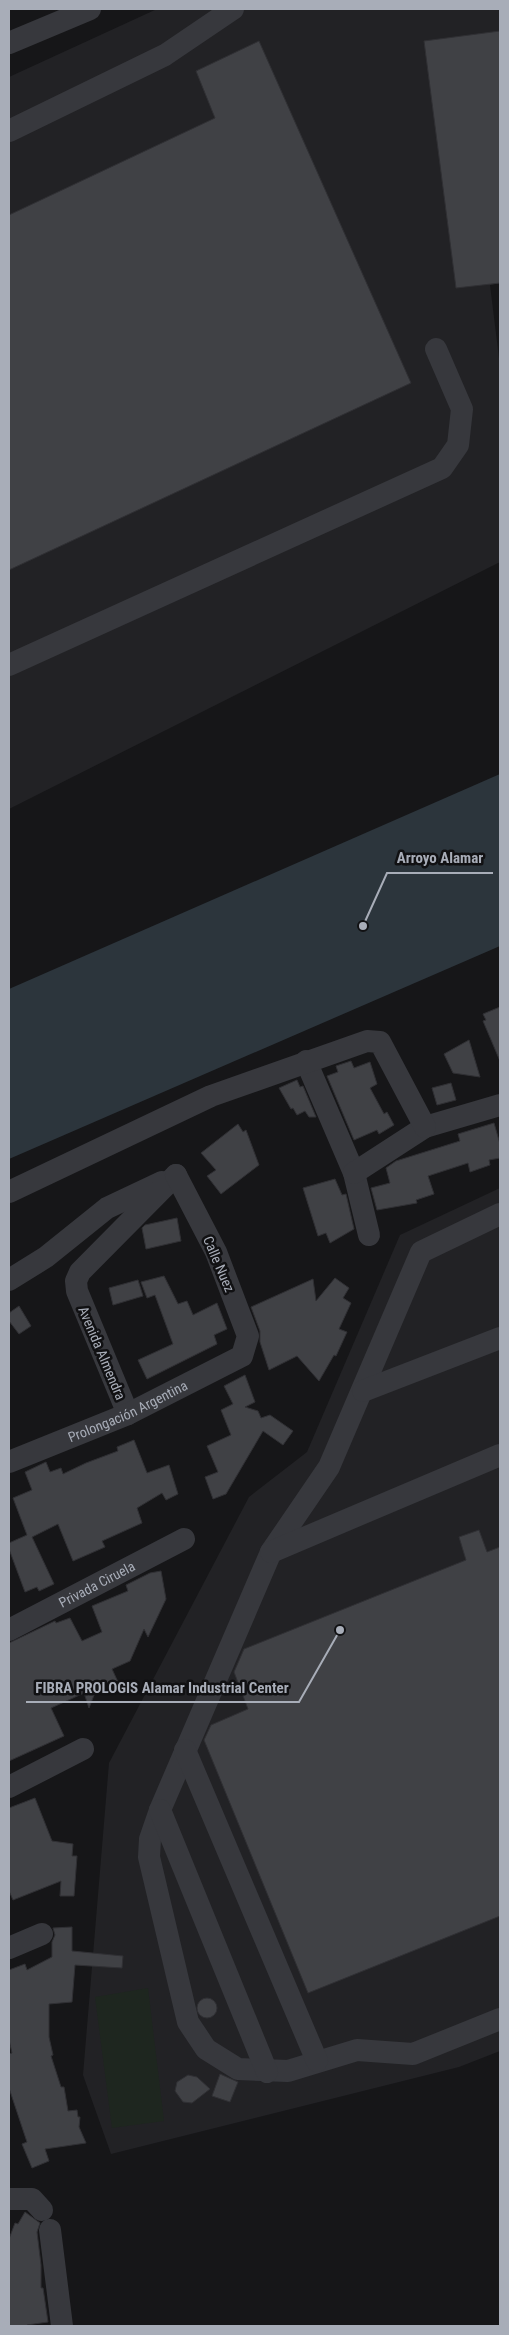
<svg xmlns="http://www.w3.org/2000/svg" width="509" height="2335" font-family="'Roboto Condensed',sans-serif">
  <rect width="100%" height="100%" fill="#161618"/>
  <!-- built -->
  <g fill="#222225">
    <path d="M157 9H500V283L490 285 500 366V562L9 809V77Z"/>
    <path d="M500 1188V2051L459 2067 111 2154 83 2075 109 1763 249 1497 307 1452 400 1235Z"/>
  </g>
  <!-- green -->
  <path fill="#1e261f" d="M148 1988 164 2121 112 2128 95 1997Z"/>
  <!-- water -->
  <path fill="#2c353c" d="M500 774V946L9 1159V989Z"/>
  <!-- building -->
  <g fill="#404145" stroke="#303034">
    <path d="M500 31V283L456 288 424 41Z"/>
    <path d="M259 41 411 383 9 570V215L215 118 196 71Z"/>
    <path d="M500 1007V1061L483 1021 486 1020 483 1014Z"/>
    <path d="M469 1040 480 1077 453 1073 444 1054Z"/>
    <path d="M351 1061 354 1068 370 1062 377 1084 370 1088 384 1114 387 1112 394 1125 379 1134 377 1130 354 1140 327 1076 338 1072 336 1066Z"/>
    <path d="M297 1080 300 1087 303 1086 316 1117H309L305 1111 297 1115 293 1108 291 1109 279 1088Z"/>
    <path d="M451 1083 456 1100 437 1105 432 1088Z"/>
    <path d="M494 1123 500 1144V1158L489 1160 490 1165 470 1172 468 1163 428 1176 434 1194 416 1200 417 1203 377 1210 371 1188 390 1183 386 1168 396 1161 460 1141 458 1134Z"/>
    <path d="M238 1124 243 1132 246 1130 259 1165 221 1194 207 1176 216 1170 201 1153Z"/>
    <path d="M335 1179 342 1195 346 1194 354 1229 330 1243 326 1233 318 1236 303 1188Z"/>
    <path d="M177 1218 181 1241 146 1249 142 1228 145 1225Z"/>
    <path d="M164 1276 178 1304 187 1301 193 1315 217 1303 227 1329 214 1335 217 1344 147 1379 138 1360 173 1344 155 1295 147 1298 141 1282Z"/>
    <path d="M335 1278 349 1288 343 1298 351 1303 339 1329 347 1332 336 1356 334 1355 319 1381 297 1356 269 1370 260 1342V1331L251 1307 313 1279 316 1301Z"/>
    <path d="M138 1280 143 1296 113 1305 109 1288Z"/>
    <path d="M19 1306 31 1326 19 1334 9 1321V1313Z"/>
    <path d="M245 1375 255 1402 245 1407 258 1411 261 1418 270 1415 293 1431 283 1445 263 1431 226 1494 213 1499 205 1477 218 1472 207 1446 231 1435 221 1410 233 1404 224 1386Z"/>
    <path d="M134 1440 147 1473 169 1465 178 1494 166 1500 162 1493 137 1508 142 1523 102 1541 105 1547 73 1561 58 1524 32 1537 54 1584 39 1591 37 1587 25 1592 9 1549V1543L27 1535 13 1498 32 1490 25 1472 46 1462 50 1472 61 1468 63 1474 86 1463 118 1451 117 1447Z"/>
    <path d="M479 1530 487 1552 500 1547V1916L308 1993 204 1740 211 1725 248 1709 234 1672 244 1649 466 1560 459 1537Z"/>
    <path d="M161 1571 166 1599 148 1637 144 1629 130 1661 112 1669 118 1682 96 1690 89 1708 84 1693 51 1708 64 1736 9 1761V1643L55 1621 56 1623 70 1618 82 1641 102 1632 92 1606 128 1591 126 1585 150 1573Z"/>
    <path d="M35 1798 52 1841 73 1844 72 1856H77L74 1896H60L61 1881 13 1900 9 1891V1808Z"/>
    <path d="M72 1927V1951L123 1956 122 1968 75 1965 72 2002 49 2004V2037L53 2055 51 2056 61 2087H64L68 2111 77 2110 78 2117H80L79 2127 86 2143 45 2149 49 2161 32 2168 22 2144 27 2142 9 2088V2054L12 2053 9 2040V1970L25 1964 27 1970 52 1957V1942L55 1935 53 1928Z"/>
    <circle cx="207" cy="2008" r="10"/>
    <path d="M220 2074 238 2082 230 2102 212 2096Z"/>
    <path d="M188 2075 197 2077 210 2089 192 2103 183 2102 175 2091 177 2082Z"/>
    <path d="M25 2212 40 2223 37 2232 41 2265V2288H43L48 2322 27 2325V2326H9V2239L15 2223 18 2224Z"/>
  </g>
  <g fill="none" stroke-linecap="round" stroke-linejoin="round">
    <!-- minor -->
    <g stroke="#37383d" stroke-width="22">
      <path d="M9 43 90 9"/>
      <path d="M9 131 165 55 233 9"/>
      <path d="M9 665 442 468 458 445 462 409 436 349"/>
      <path d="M306 1061 354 1173 369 1235"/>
      <path d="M354 1173 425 1127 500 1105"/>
      <path d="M9 1192 211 1096 367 1041 380 1042 425 1127"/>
      <path d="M500 1214 421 1252 329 1467 271 1552 160 1810 150 1839 149 1857 188 2022 206 2049 238 2069 288 2071 357 2050 413 2054 500 2019"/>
      <path d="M9 1280 46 1257 107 1208 162 1182"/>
      <path d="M363 1391 500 1338"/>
      <path d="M128 1414 77 1291 76 1281 80 1272 176 1175"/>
      <path id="s1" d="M9 1462 128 1414 242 1356 248 1336 216 1252 176 1175"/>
      <path d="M271 1552 500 1455"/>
      <path id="s2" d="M9 1630 184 1539"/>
      <path d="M185 1750 317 2061"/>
      <path d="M9 1787 83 1749"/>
      <path d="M160 1810 267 2072"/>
      <path d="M9 1948 42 1934"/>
      <path d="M9 2199H32L42 2210"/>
      <path d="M50 2230 62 2326"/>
    </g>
  </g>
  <g text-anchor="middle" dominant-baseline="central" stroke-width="5" stroke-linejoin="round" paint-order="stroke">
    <!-- street labels -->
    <g font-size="14" fill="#a8adb8" stroke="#111113">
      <text transform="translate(219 1264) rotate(67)">Calle Nuez</text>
      <text transform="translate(102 1353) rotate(67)">Avenida Almendra</text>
      <text stroke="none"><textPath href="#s1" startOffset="129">Prolongación Argentina</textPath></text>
      <text stroke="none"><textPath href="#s2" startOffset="99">Privada Ciruela</textPath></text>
    </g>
  </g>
  <!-- callouts -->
  <path fill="none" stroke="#a8adb8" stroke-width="2" d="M363 926L387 873H493M340 1630L299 1702H26"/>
  <g fill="#a8adb8" stroke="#111113" stroke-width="2">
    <circle cx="363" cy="926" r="5"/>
    <circle cx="340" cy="1630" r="5"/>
  </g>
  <g font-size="15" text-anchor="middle" font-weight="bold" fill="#a8adb8" stroke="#111113" stroke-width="5" stroke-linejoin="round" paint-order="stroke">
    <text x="440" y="863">Arroyo Alamar</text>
    <text x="162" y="1693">FIBRA PROLOGIS Alamar Industrial Center</text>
  </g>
  <!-- border -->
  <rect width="509" height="2335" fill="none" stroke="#a8adb8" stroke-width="20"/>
</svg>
